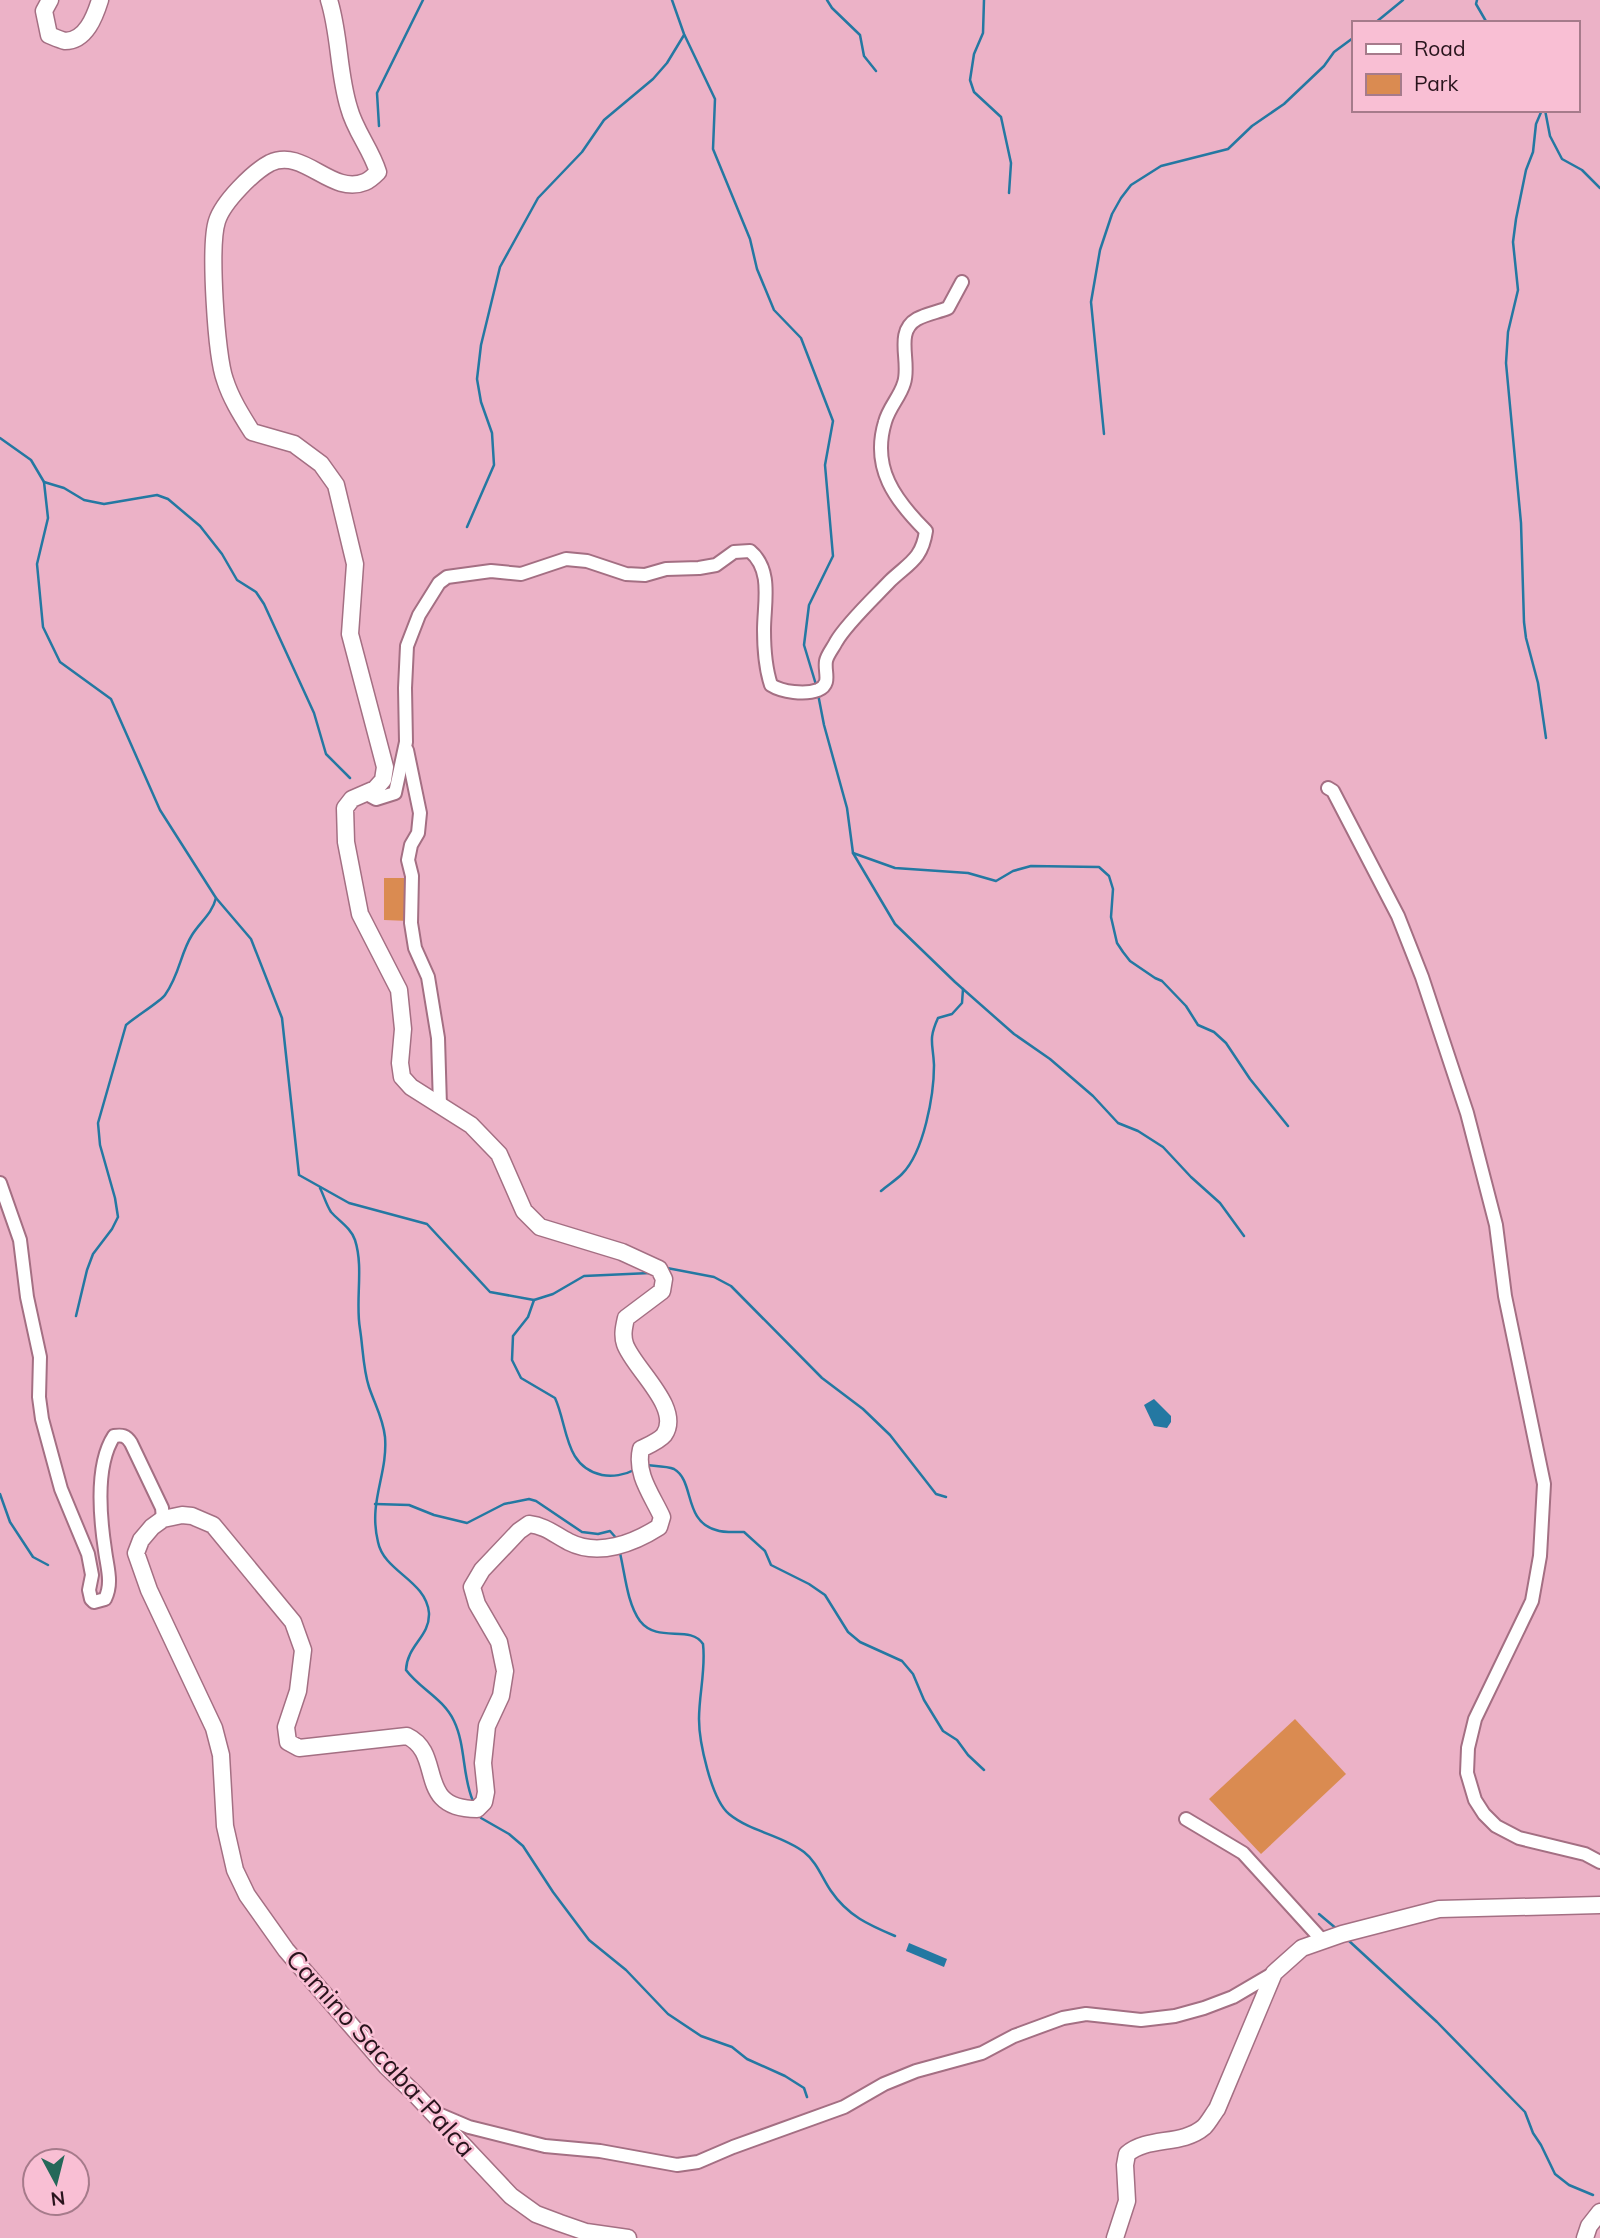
<svg xmlns="http://www.w3.org/2000/svg" width="1600" height="2238" font-family="Mulish,sans-serif">
  <rect width="100%" height="100%" fill="#ecb2c7"/>
  <!-- green -->
  <g fill="#da8b51">
    <path d="M384 878H410L409 921 384 920Z"/>
    <path d="M1295 1719 1346 1774 1261 1854 1209 1799Z"/>
  </g>
  <!-- water -->
  <g fill="#2478a2">
    <path d="M1154 1399 1171 1416V1422L1167 1428 1154 1426 1144 1405Z"/>
    <path d="M909 1943 947 1959 944 1967 906 1951Z"/>
  </g>
  <g fill="none" stroke-linecap="round" stroke-linejoin="round">
    <!-- stream -->
    <g stroke="#2478a2" stroke-width="2.5">
      <path d="M672 0 684 34 715 99 713 149 750 239 757 269 774 310 801 338 833 421 825 465 833 556 809 605 804 645 817 688"/>
      <path d="M827 0 832 8 860 35 864 56 876 71"/>
      <path d="M984 0 983 33 974 54 970 80 974 92 1001 117 1011 163 1009 193"/>
      <path d="M1477 0 1476 4 1487 23"/>
      <path d="M1375 23 1403 0"/>
      <path d="M1542 110 1536 124 1533 152 1526 170 1516 219 1513 242 1518 290 1508 332 1506 363 1521 523 1524 622 1526 638 1538 683 1546 738"/>
      <path d="M1545 110 1550 136 1562 159 1582 170 1600 188"/>
      <path d="M379 126 377 93 423 0"/>
      <path d="M1104 434 1091 302 1100 250 1112 214 1121 198 1131 185 1161 166 1228 149 1252 126 1284 104 1324 66 1334 52 1353 38"/>
      <path d="M0 438 31 460 44 482 48 518 37 564 43 627 60 662 111 699 160 810 216 898 251 939 282 1018 299 1175 349 1203 427 1224 490 1292 534 1300 553 1294 584 1276 650 1273"/>
      <path d="M44 482 64 488 84 500 104 504 157 495 168 499 200 526 222 554 237 580 256 592 264 604 314 713 326 754 350 778"/>
      <path d="M467 527 494 465 492 433 481 402 477 379 481 345 500 267 538 198 582 152 604 120 653 79 667 63 684 35"/>
      <path d="M818 694 824 725 847 808 853 853 895 924 955 982 1014 1034 1050 1059 1093 1096 1118 1123 1138 1131 1163 1147 1191 1177 1220 1203 1244 1236"/>
      <path d="M853 853 895 868 968 873 996 881 1013 871 1031 866 1099 867 1109 876 1113 889 1111 917 1117 943 1123 952 1130 961 1155 978 1162 981 1186 1006 1198 1025 1214 1032 1226 1043 1250 1079 1288 1126"/>
      <path d="M320 1188C324 1196 326 1204 331 1212 339 1221 351 1228 355 1240 364 1268 355 1301 360 1329 363 1348 363 1369 369 1387 375 1405 383 1418 385 1437 388 1475 368 1501 378 1542 384 1572 426 1580 429 1613 430 1637 407 1645 406 1670 420 1689 443 1698 454 1721 466 1746 462 1776 473 1801"/>
      <path d="M881 1191C888 1185 896 1180 902 1174 924 1152 934 1095 934 1065 933 1043 928 1040 938 1018L952 1014 962 1003 963 989"/>
      <path d="M667 1268 714 1277 731 1286 822 1378 863 1409 890 1435 936 1494 946 1497"/>
      <path d="M534 1300 528 1317 513 1336 512 1360 521 1378 555 1398C568 1426 564 1467 602 1475 612 1477 625 1475 634 1470"/>
      <path d="M76 1316 87 1270 93 1254 112 1229 118 1217 115 1198 100 1145 98 1123 126 1025C135 1017 161 1001 165 995 180 974 180 954 192 935 200 922 212 914 216 898"/>
      <path d="M646 1465C654 1466 667 1466 674 1469 695 1481 683 1521 716 1530 724 1533 735 1532 744 1532L765 1551 771 1565 809 1584 825 1595 848 1632 860 1642 902 1661 913 1674 924 1700 943 1731 957 1740 968 1755 984 1770"/>
      <path d="M0 1494 10 1522 33 1557 48 1565"/>
      <path d="M375 1504 409 1505 434 1515 467 1523 504 1504 529 1499 536 1501 582 1532 598 1534 610 1531 617 1539"/>
      <path d="M620 1553C625 1574 627 1603 640 1621 658 1644 690 1624 703 1644 706 1669 699 1694 699 1719 699 1741 711 1799 729 1814 751 1832 782 1835 804 1852 817 1862 822 1878 831 1891 848 1916 869 1925 895 1936"/>
      <path d="M479 1813 481 1818 509 1834 523 1846 553 1892 589 1940 626 1970 668 2014 701 2036 732 2047 747 2059 785 2076 804 2088 807 2097"/>
      <path d="M1319 1914 1338 1930"/>
      <path d="M1348 1940 1437 2022 1525 2112 1533 2133 1541 2145 1555 2174 1569 2185 1593 2195"/>
    </g>
    <defs>
      <g id="street">
        <path d="M407 750 420 813 418 833 411 845 408 860 412 876 411 923 415 948 428 977 438 1038 440 1106"/>
        <path d="M1328 788 1333 791 1398 916 1422 977 1467 1113 1496 1225 1505 1296 1544 1484 1540 1556 1532 1601 1475 1719 1468 1748 1467 1773 1475 1800 1484 1814 1496 1826 1519 1838 1585 1854 1600 1862"/>
        <path d="M365 793 376 799 395 793 406 742 405 688 407 646 419 615 439 583 447 577 491 571 521 574 566 559 587 561 626 574 645 575 666 569 699 568 716 565 734 552 750 551C773 570 764 603 764 630 764 649 765 667 771 685 782 692 805 695 818 690 832 684 824 672 826 661 827 655 833 648 836 642 846 624 875 597 890 581 909 563 922 559 926 531 895 500 871 468 885 422 889 407 900 397 904 383 911 362 894 332 917 319 926 314 938 312 948 308L962 282"/>
        <path d="M0 1183 20 1240 27 1297 40 1357 39 1397 42 1419 61 1489 88 1554 92 1575 89 1590 91 1599 94 1602 105 1599C113 1583 107 1567 105 1550 100 1517 95 1465 114 1436 122 1435 126 1435 131 1443L162 1508 163 1519"/>
        <path d="M1186 1819 1243 1853 1322 1940"/>
        <path d="M436 2113 469 2127 545 2146 600 2151 677 2165 698 2162 733 2147 844 2107 884 2084 916 2071 982 2053 1014 2036 1063 2018 1086 2014 1141 2020 1175 2016 1204 2008 1233 1997 1274 1973"/>
      </g>
      <g id="secondary">
        <path d="M50 0 44 11 49 35C54 37 61 40 65 41 86 41 95 16 100 0"/>
        <path d="M329 0C340 35 338 73 349 108 355 131 371 149 378 172 375 175 370 180 365 182 331 196 304 147 270 163 253 172 223 202 217 221 209 245 216 356 225 380 231 399 242 416 252 432L294 444 321 464 336 485 355 564 350 634 385 767 383 780 375 789 352 799 345 808 346 842 360 914 399 990 403 1029 400 1063 402 1077 411 1087 471 1125 499 1154 524 1211 540 1227 622 1252 659 1269 664 1279 662 1291 626 1318C624 1327 622 1335 625 1344 633 1368 683 1408 664 1435 659 1441 647 1446 641 1449 635 1474 652 1495 662 1517L659 1527C634 1543 599 1557 569 1542 555 1535 546 1526 529 1524L519 1531 482 1570 472 1587 477 1604 499 1642 505 1671 501 1696 487 1726 483 1763 486 1792 484 1802 477 1809C414 1809 445 1754 407 1736L299 1748 288 1742 286 1727 298 1691 303 1650 293 1622 213 1525 192 1516 182 1515 163 1519 152 1527 141 1540 136 1553 149 1590 214 1728 221 1755 225 1826 235 1870 247 1895 286 1950 387 2067 414 2093 511 2196 536 2214 560 2223 586 2232 628 2238"/>
        <path d="M1115 2238 1127 2201 1125 2165 1127 2154C1148 2136 1182 2146 1204 2127 1209 2122 1213 2114 1217 2109L1274 1973 1302 1948 1342 1934 1439 1909 1600 1905"/>
        <path d="M1585 2238 1589 2226 1600 2212"/>
      </g>
    </defs>
    <!-- street casing -->
    <use href="#street" stroke="#a46f83" stroke-width="16"/>
    <!-- secondary casing -->
    <use href="#secondary" stroke="#a46f83" stroke-width="19"/>
    <!-- street -->
    <use href="#street" stroke="#fff" stroke-width="12"/>
    <!-- secondary -->
    <use href="#secondary" stroke="#fff" stroke-width="16"/>
  </g>
  <g text-anchor="middle" dominant-baseline="central" stroke-width="5" stroke-linejoin="round" paint-order="stroke">
    <!-- street labels -->
    <g font-size="26" fill="#29141d" stroke="#f9bfd4">
      <text transform="translate(381 2053) rotate(48)">Camino Sacaba-Palca</text>
    </g>
  </g>
  <!-- legend -->
  <rect x="1352" y="21" width="228" height="91" fill="#f9bfd4" stroke="#a67b8b" stroke-width="2"/>
  <rect x="1366" y="44" width="35" height="10" fill="#ffffff" stroke="#a67b8b" stroke-width="2"/>
  <text x="1414" y="56" font-size="21" fill="#29141d">Road</text>
  <rect x="1366" y="74" width="35" height="21" fill="#da8b51" stroke="#a67b8b" stroke-width="2"/>
  <text x="1414" y="91" font-size="21" fill="#29141d">Park</text>
  <!-- north arrow -->
  <g transform="translate(56 2182) rotate(173)"><circle r="33" fill="#f9bfd4" stroke="#a67b8b" stroke-width="2"/>
  <path d="M0-5L12 26L0 18L-12 26Z" fill="#256859"/>
  <text y="-10" font-size="19" font-weight="bold" text-anchor="middle" fill="#29141d">N</text>
  </g>
</svg>
